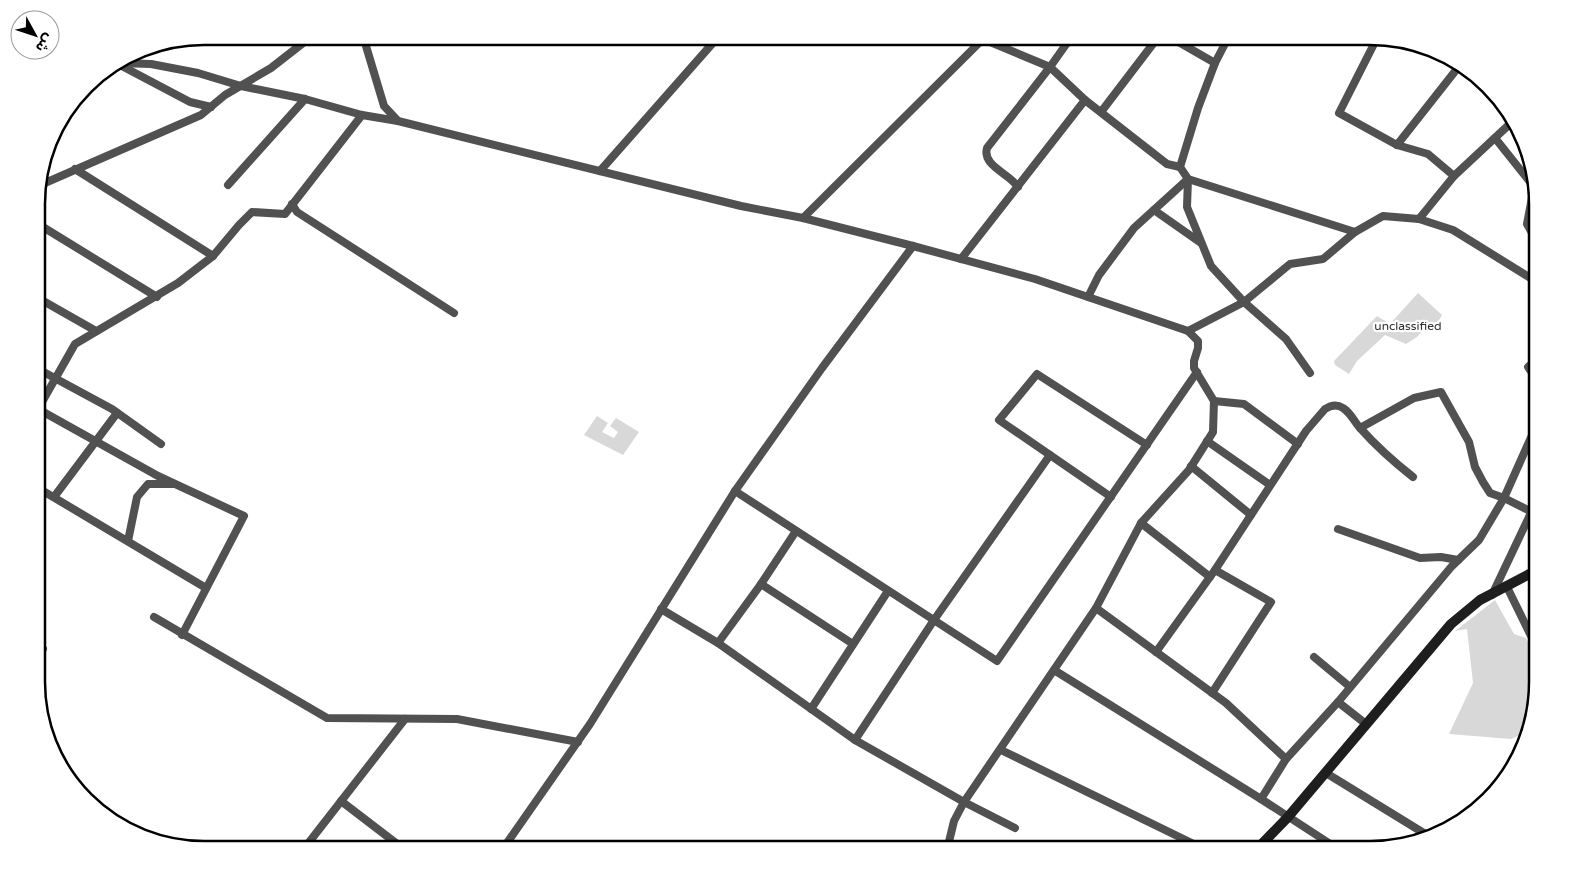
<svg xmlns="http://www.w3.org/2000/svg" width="1574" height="886" font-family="'Varela Round','Noto Sans Arabic',sans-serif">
  <rect width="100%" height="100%" fill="#fff"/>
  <!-- green -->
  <g fill="#d8d8d8">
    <path d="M1418 293 1442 315 1435 327 1427 325 1417 337 1406 344 1385 335 1357 361 1349 374 1335 365 1334 361 1377 316 1390 324Z"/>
    <path d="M597 416 608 423 602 432 614 438 618 432 610 426 616 418 639 432 623 455 584 435Z"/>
    <path d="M1495 600 1514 634 1526 638 1537 659V692L1525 733 1511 739 1449 734 1473 683 1467 629 1455 631Z"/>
  </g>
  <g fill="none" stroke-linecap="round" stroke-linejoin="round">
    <!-- street -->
    <g stroke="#515151" stroke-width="8">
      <path d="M363 36 384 106 398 121 741 206 803 218 913 246 1035 279 1188 331 1244 302 1290 264 1323 259 1355 232 1383 216 1419 219 1454 176 1513 121"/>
      <path d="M1168 36 1215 63 1229 36"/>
      <path d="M1377 38 1339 113 1397 145 1428 154 1454 176"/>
      <path d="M118 63 151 64 198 73 241 86 305 99 362 115 398 121"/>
      <path d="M1215 63 1198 108 1180 167 1188 179 1187 207 1211 266 1244 302 1286 339 1310 373"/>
      <path d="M118 64 190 102 211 107"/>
      <path d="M1101 112 1159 36"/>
      <path d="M1495 138 1534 187 1527 224 1537 242"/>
      <path d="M1397 145 1460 65"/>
      <path d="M75 169 213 256"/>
      <path d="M600 171 719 36"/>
      <path d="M228 185 305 99"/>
      <path d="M38 186 201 115 225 95 271 68 312 36"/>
      <path d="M1018 187C1009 173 982 166 987 148L1050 67 1085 100 1167 164 1180 167"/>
      <path d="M292 204 297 212 454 313"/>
      <path d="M1154 210 1201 243"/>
      <path d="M803 218 983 39 1050 67 1072 36"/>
      <path d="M1419 219 1453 230 1537 282"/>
      <path d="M38 224 157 297"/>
      <path d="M961 259 1085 100"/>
      <path d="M1088 297 1099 275 1134 228 1188 179 1355 232"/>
      <path d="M38 298 96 331"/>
      <path d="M1537 359 1528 367 1537 380"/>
      <path d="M38 369 112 409 161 444"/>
      <path d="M1214 401 1244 404 1298 444"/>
      <path d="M38 409 75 344 178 283 213 256 239 225 252 212 285 214 362 115"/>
      <path d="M38 409 158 476 244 516 182 635"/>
      <path d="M1360 428 1414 398 1441 392 1469 442 1475 467 1483 482 1490 493 1504 498 1532 512"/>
      <path d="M1207 441 1270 485"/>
      <path d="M1191 466 1251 515"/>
      <path d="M38 488 206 588"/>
      <path d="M735 491 997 661 1197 372"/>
      <path d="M54 497 117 413"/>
      <path d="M1111 497 999 420 1037 374 1147 445"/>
      <path d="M1141 523 1210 577"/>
      <path d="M1338 529 1420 558 1441 557 1458 560"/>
      <path d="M128 541 137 497 148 484H173"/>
      <path d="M761 584 853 644"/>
      <path d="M1507 587 1537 648"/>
      <path d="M1492 595 1537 500"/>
      <path d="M1096 608 1226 703 1286 759"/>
      <path d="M661 609 718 643 855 740 964 802 1015 828"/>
      <path d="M154 617 327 718 457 719 578 742"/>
      <path d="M718 643 761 584 796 531"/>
      <path d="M38 646 43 649 38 655"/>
      <path d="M1156 652 1215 570 1306 431 1325 409C1331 405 1337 404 1343 408 1351 413 1355 423 1361 429 1377 447 1394 462 1413 477"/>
      <path d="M1314 657 1350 687"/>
      <path d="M1054 670 1261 799 1338 849"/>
      <path d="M1212 693 1271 602 1215 570"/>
      <path d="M1338 702 1366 724"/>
      <path d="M811 709 888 591"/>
      <path d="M855 740 934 620 1050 455"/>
      <path d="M1001 750 1204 849"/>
      <path d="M1326 773 1427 835"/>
      <path d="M1261 799 1286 759 1338 702 1452 566 1479 540 1504 498 1537 424"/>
      <path d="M341 801 405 850"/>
      <path d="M303 850 405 719"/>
      <path d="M502 850 590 724 735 491 822 368 913 246"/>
      <path d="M947 850 954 821 964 802 1096 608 1141 523 1189 470 1213 432 1214 401 1194 368V361L1198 348V341L1188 331"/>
    </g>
    <!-- secondary -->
    <path stroke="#1e1e1e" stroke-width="10" d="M1257 849 1288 817 1451 624 1480 600 1537 570"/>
  </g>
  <g text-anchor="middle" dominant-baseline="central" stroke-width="4.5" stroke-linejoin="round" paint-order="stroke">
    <!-- park labels -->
    <g font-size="12" fill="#2f2f2f" stroke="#fff">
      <text x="1408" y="326">unclassified</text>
    </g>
  </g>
  <!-- crop -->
  <path d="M0 0H1574V886H0ZM204 45H1370A159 159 0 0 1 1529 204V682A159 159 0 0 1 1370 841H204A159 159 0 0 1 45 682V204A159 159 0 0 1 204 45Z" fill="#fff" fill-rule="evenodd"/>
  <path fill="none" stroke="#000" stroke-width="2.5" d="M204 45H1370A159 159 0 0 1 1529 204V682A159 159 0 0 1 1370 841H204A159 159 0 0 1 45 682V204A159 159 0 0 1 204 45Z"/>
  <!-- north arrow -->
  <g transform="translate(35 35) rotate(130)"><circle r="24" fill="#ffffff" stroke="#999999"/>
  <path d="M0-4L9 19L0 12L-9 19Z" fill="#000000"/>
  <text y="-8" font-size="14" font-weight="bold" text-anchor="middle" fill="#000000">ش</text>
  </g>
</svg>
